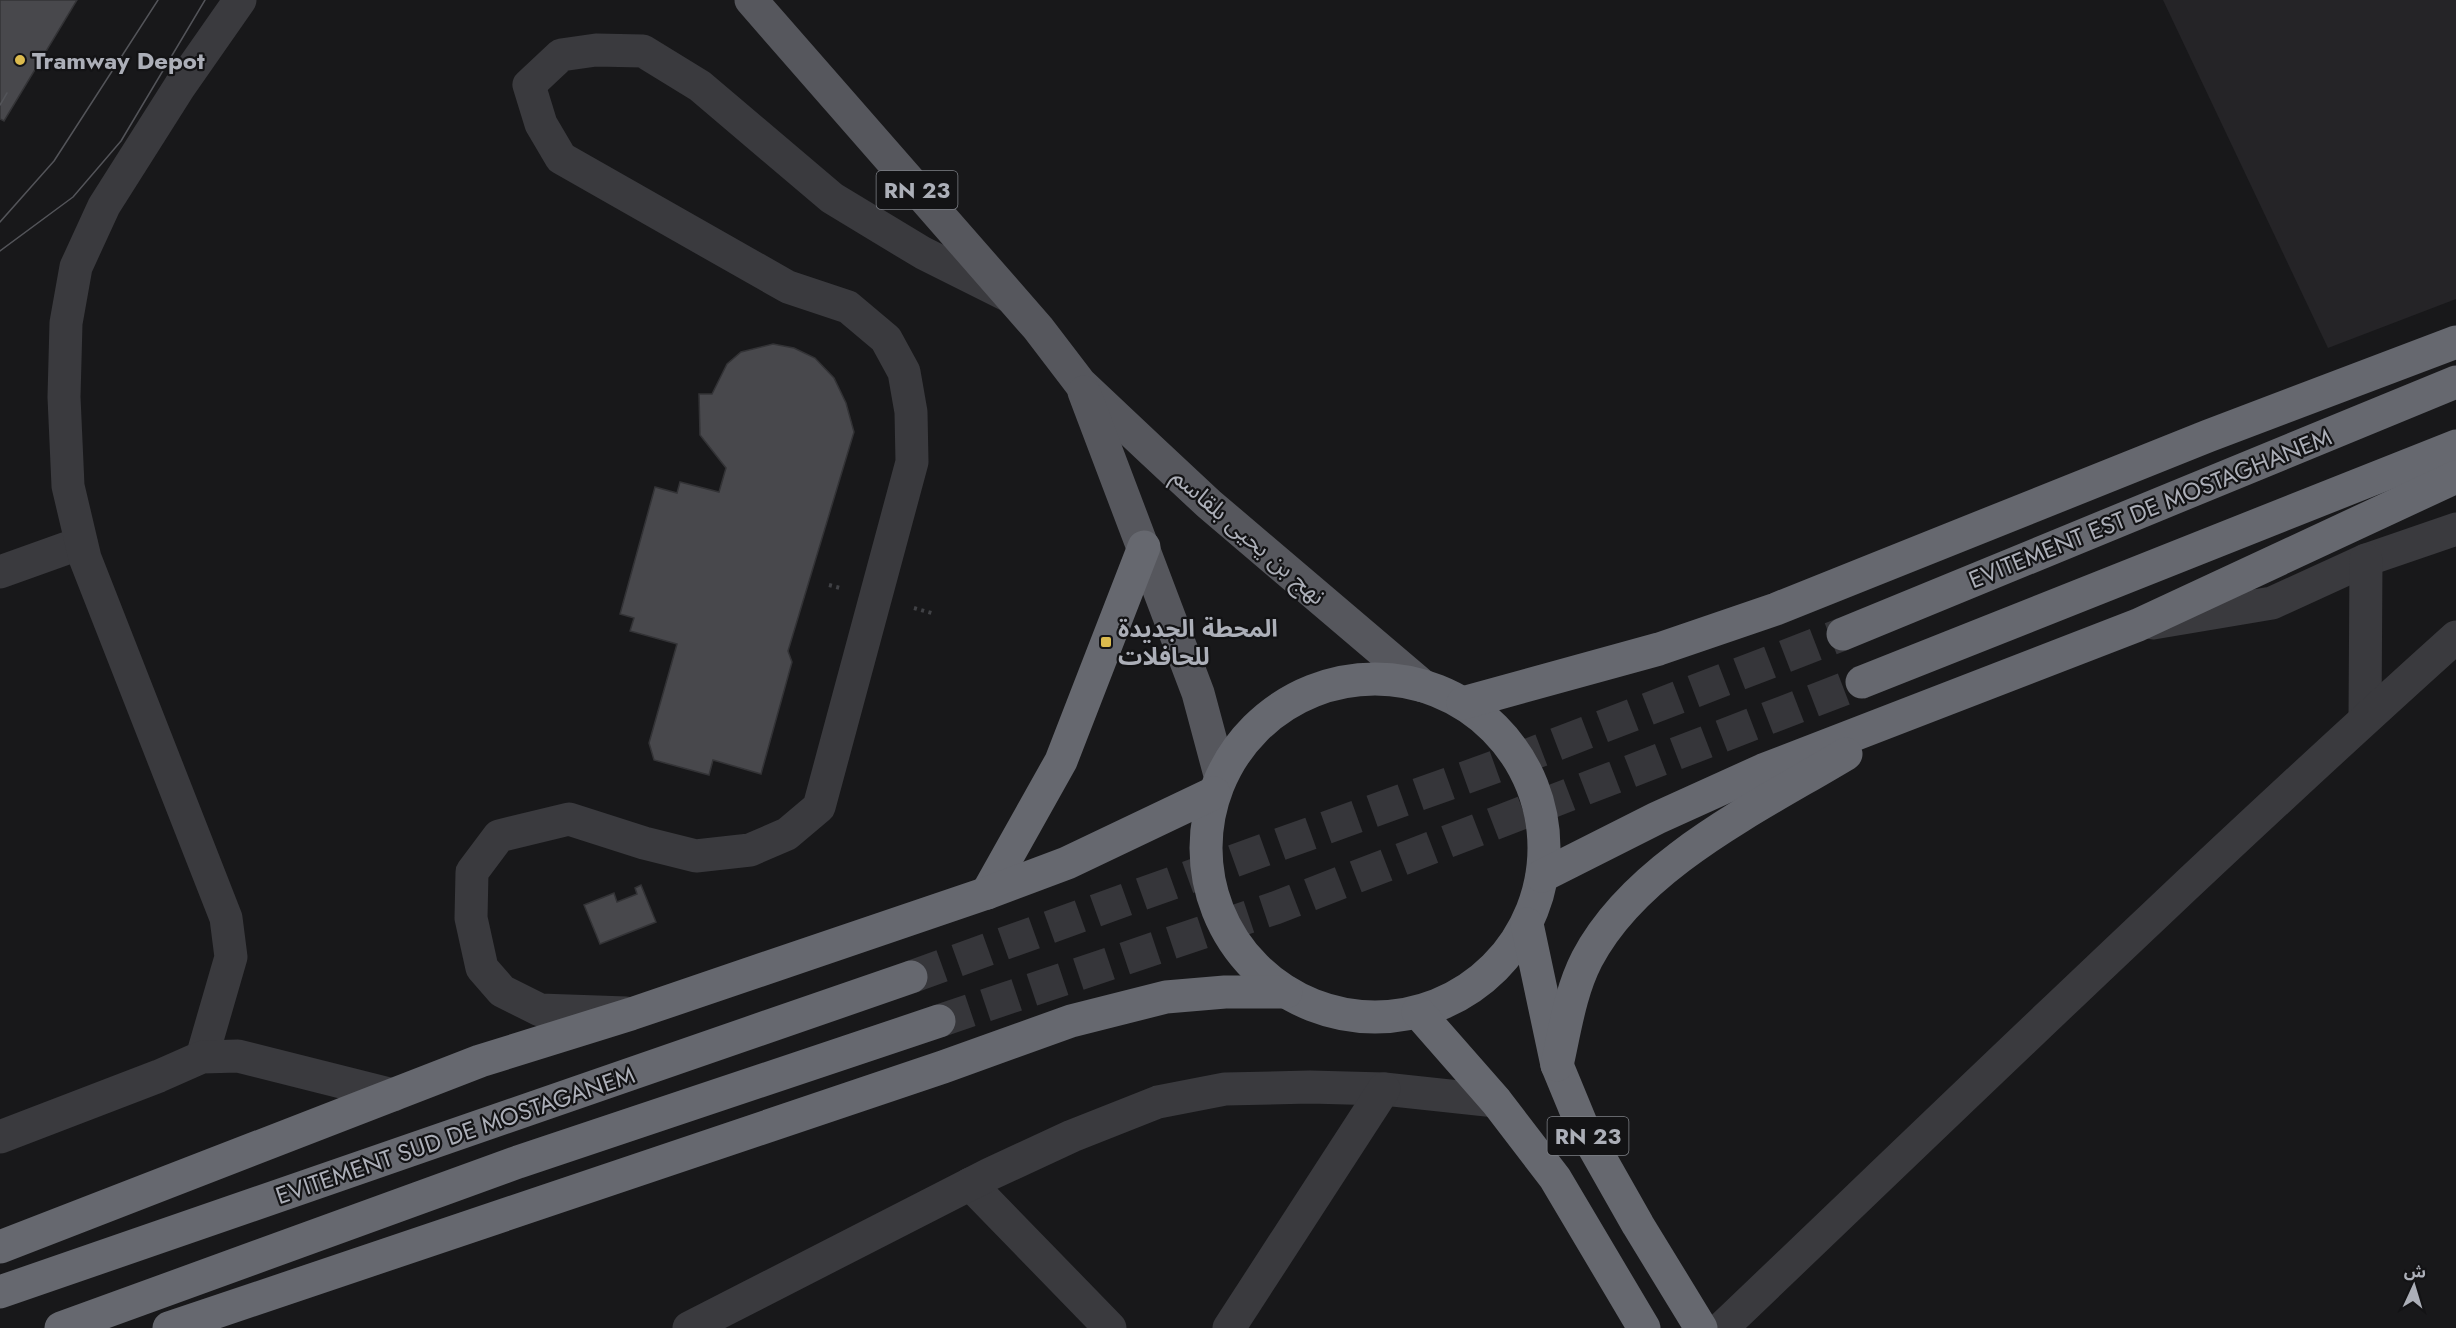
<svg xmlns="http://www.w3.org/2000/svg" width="2456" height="1328" font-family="Jost,'Noto Sans Arabic',sans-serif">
  <rect width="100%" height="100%" fill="#18181a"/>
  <!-- built -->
  <path fill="#252427" d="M2163 0H2456V299L2328 348Z"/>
  <!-- building -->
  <g fill="#48484c" stroke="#333336" stroke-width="1.5">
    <path d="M0 0H77L4 121 0 119Z"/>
    <path d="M773 344 794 348 815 358 834 378 846 403 854 432 788 651 792 662 761 774 713 760 709 775 654 760 649 743 677 644 630 631 634 618 620 614 655 487 677 493 680 482 719 492 726 468 700 435 699 394H712L727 364 741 352Z"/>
    <path d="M641 885 656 922 600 944 584 905 614 893 617 902 637 894 635 888Z"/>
  </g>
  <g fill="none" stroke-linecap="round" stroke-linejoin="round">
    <!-- highway-tunnel -->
    <g stroke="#36363a" stroke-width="33" stroke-dasharray="33 16" stroke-linecap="butt">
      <path d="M911 977 1531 754 1843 634"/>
      <path d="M939 1021 1275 908 1862 682"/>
    </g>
    <!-- path -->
    <g stroke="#404145" stroke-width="4" stroke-dasharray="3 4.5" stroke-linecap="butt">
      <path d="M829 585 840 588"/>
      <path d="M914 608 935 614"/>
    </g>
    <!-- minor -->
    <g stroke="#3a3a3e" stroke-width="33">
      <path d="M0 572 81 543"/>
      <path d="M2153 623 2272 603 2366 560 2456 529"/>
      <path d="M2365 719 2366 560"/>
      <path d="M626 1013 540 1010 502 991 482 968 471 918 472 872 499 836 569 819 644 843 696 856 750 850 787 834 819 807 912 462 911 412 904 372 886 339 848 307 788 287 561 158 541 124 529 85 561 55 596 50 643 51 700 86 832 198 923 253 1009 296"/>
      <path d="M202 1057 231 957 226 918 85 558 68 486 64 397 66 323 76 267 104 206 180 86 240 0"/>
      <path d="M0 1137 159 1076 202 1057 238 1056 393 1095"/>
      <path d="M970 1184 1110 1328"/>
      <path d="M689 1328 990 1174 1072 1136 1158 1102 1225 1089 1310 1087 1384 1089 1496 1101"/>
      <path d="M1229 1328 1384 1089"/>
      <path d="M1722 1328C1965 1096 2206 862 2456 637"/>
    </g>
    <!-- major -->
    <g stroke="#56575d" stroke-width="33">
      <path d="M751 0 1038 328 1080 383 1149 448 1209 504 1423 686"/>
      <path d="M1084 392 1198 693 1220 775"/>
    </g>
    <!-- highway -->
    <g stroke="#66686f" stroke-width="33">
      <path d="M1843 634 2456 382"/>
      <circle cx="1375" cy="848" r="169"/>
      <path d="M1862 682 2456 446"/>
      <path d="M1463 703 1659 649 1776 609 2208 436 2456 342"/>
      <path d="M1542 876 1657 818 1763 770 2138 625 2456 477"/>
      <path d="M987 893 1061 761 1144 547"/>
      <path d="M1527 924 1557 1065 1583 1128 1638 1225 1701 1328"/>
      <path d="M1418 1012 1496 1101 1555 1178 1644 1328"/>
      <path d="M1557 1065C1565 1030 1570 992 1587 959 1636 865 1758 807 1846 754"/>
      <path d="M0 1247 480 1061 631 1014 987 893 1067 863 1214 793"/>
      <path d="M0 1292 911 977"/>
      <path d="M61 1328 518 1162 939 1021"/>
      <path d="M169 1328 943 1067 1071 1021 1166 997 1225 992H1286"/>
    </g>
    <!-- tram -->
    <g stroke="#535459" stroke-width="1.5">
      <path d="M0 105 7 93"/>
      <path d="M0 222 54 161 158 0"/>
      <path d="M0 251 73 197 121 141 205 0"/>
    </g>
  </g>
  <!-- markers -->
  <g fill="#dcbb4e" stroke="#131315" stroke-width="2">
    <circle cx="20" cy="60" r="6"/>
    <rect x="1100" y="636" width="12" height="12" rx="3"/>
  </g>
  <g text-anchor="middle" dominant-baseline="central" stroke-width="4.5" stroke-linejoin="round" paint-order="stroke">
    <!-- shield labels -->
    <g fill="#131315" stroke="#7e8087" stroke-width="1.5">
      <rect x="876.5" y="171" width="81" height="38" rx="4.5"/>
      <rect x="1547.5" y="1117" width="81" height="38" rx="4.5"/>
    </g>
    <g font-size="22" font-weight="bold" fill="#acafb8">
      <text x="917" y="190">RN 23</text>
      <text x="1588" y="1136">RN 23</text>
    </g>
    <!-- poi labels -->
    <g font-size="24" font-weight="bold" fill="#acafb8" stroke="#131315" text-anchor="start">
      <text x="32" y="60">Tramway Depot</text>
      <text x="1118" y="628">المحطة الجديدة<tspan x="1118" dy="28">للحافلات</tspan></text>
    </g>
    <!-- street labels -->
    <g font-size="24" fill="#acafb8" stroke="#131315">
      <text transform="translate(2150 508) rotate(-22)">EVITEMENT EST DE MOSTAGHANEM</text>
      <text transform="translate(1249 536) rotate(41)">نهج بن يحيى بلقاسم</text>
      <text transform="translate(455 1135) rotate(-19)">EVITEMENT SUD DE MOSTAGANEM</text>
    </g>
  </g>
  <!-- north arrow -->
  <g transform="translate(2414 1286) rotate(4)" stroke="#131315" stroke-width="4.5" paint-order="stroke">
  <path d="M0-4.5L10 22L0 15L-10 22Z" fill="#acafb8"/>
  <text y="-9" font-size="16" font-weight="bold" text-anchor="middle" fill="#acafb8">ش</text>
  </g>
</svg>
